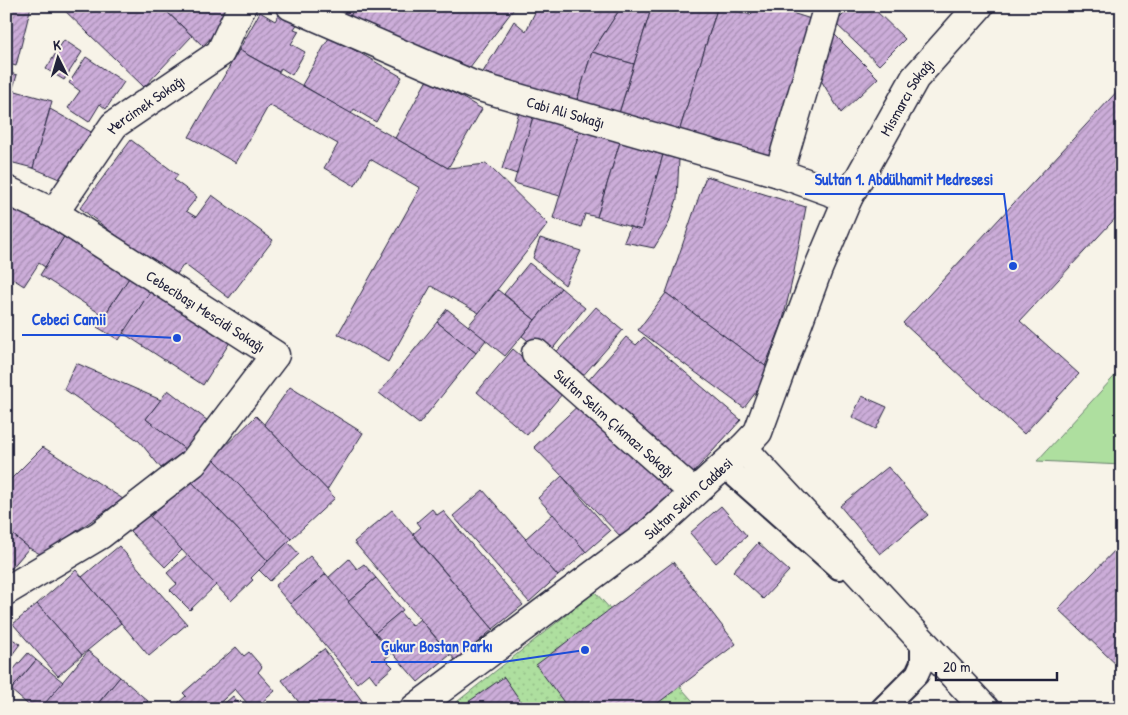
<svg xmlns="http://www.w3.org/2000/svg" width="1128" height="715" font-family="'Patrick Hand',sans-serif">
  <defs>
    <pattern id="park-dots" width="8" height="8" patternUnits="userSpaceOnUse" patternTransform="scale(1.25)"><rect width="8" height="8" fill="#aedf9f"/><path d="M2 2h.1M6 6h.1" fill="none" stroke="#95bf8a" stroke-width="1.8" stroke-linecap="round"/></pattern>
    <pattern id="building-hatch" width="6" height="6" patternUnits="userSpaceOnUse" patternTransform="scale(1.25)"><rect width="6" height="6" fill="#ccadd9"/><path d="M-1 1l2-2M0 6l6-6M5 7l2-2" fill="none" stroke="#a58cb1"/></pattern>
  </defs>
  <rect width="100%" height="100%" fill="#f7f3e8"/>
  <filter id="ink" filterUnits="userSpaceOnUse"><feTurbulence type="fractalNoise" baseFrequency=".02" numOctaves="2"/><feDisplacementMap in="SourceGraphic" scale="10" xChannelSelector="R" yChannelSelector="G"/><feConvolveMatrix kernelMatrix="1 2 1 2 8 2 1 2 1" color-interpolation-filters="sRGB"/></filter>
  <g filter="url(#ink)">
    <!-- green -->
    <path fill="#aedf9f" stroke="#68806d" d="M1122 368V465L1037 461Z"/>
    <!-- park -->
    <path fill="url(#park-dots)" stroke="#68806d" d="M595 592 700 709H448Z"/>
    <!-- building -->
    <g fill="url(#building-hatch)" stroke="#22223b">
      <path d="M6 6H31L16 66 6 63Z"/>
      <path d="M60 6H161L192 36 144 87Z"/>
      <path d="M161 6H235L238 9 203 46Z"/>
      <path d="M324 6H355L349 19Z"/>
      <path d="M355 6H516L467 71 349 19Z"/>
      <path d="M538 6H622L592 52 577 100 568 101 483 72 514 21 526 31Z"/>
      <path d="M622 6H652L634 64 592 52Z"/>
      <path d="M652 6H718L679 132 619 113Z"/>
      <path d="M718 6 751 15 754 6H770L814 20 770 160 679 132Z"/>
      <path d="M852 6H871L905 39 879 65 835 23Z"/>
      <path d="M260 12 275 21 280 13 298 23 294 29 299 31 291 44 305 52 292 75 281 68 279 72 239 50Z"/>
      <path d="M833 33 878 78 841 113 819 77Z"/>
      <path d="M330 36 402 77 376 122 354 109 351 114 302 85Z"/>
      <path d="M64 40 82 52 64 80 46 69Z"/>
      <path d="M239 50 448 168 487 164 548 224 479 313 431 286 388 362 338 334 420 188 370 159 355 186 324 168 338 144 269 105 236 163 189 137Z"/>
      <path d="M592 52 634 64 619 113 577 100Z"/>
      <path d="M86 57 124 82 106 109 100 104 89 122 68 108 80 91 69 83Z"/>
      <path d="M6 72 17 75 6 111Z"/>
      <path d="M428 78 482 109 448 168 395 138Z"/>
      <path d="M1122 86V211L1020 321 1079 374 1024 434 903 323Z"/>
      <path d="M12 90 52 101 33 168 6 161V111Z"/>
      <path d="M50 109 93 133 64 181 33 168Z"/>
      <path d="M519 112 533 117 517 174 502 169Z"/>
      <path d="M533 117 580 130 560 196 514 183Z"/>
      <path d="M580 130 620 142 597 217 585 214 581 227 553 218Z"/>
      <path d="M131 140 178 175 174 180 197 197 186 211 196 217 212 195 273 240 229 298 184 264 175 277 151 262 80 208Z"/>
      <path d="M620 142 663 155 641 230 597 217Z"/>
      <path d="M663 155 679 159 677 199 668 225 654 248 624 242 630 227 641 230Z"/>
      <path d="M706 176 806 207 793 277 782 324 765 366 666 293Z"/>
      <path d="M10 202 64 237 45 267 39 263 24 286 13 279 8 288 6 209Z"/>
      <path d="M64 237 129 278 104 316 40 275Z"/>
      <path d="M540 238 581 251 565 285 533 258Z"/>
      <path d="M529 263 561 288 535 320 504 294Z"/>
      <path d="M129 278 150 292 119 340 97 327Z"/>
      <path d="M561 288 585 308 547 356 522 336Z"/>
      <path d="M498 290 535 320 505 356 468 326Z"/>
      <path d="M150 292 230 342 203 385 123 333Z"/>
      <path d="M666 293 772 371 744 408 638 330Z"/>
      <path d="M596 307 623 330 580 379 553 356Z"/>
      <path d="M447 309 486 340 476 353 437 322Z"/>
      <path d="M437 322 476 353 419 424 379 393Z"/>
      <path d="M626 337 636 345 644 337 741 420 692 474 586 383Z"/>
      <path d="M513 349 563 393 527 435 477 392Z"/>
      <path d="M76 363 161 400 146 419 186 450 161 468 139 441 64 389Z"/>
      <path d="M290 387 363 433 327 490 264 424Z"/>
      <path d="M168 390 208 421 186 450 146 419Z"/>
      <path d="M862 396 887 407 876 429 852 417Z"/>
      <path d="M583 401 672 494 624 540 534 447Z"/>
      <path d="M256 416 335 498 291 539 213 458Z"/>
      <path d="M43 447 123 499 42 555 29 548 6 529V484Z"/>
      <path d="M213 458 291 539 268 561 189 479Z"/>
      <path d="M888 467 928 515 880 554 840 506Z"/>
      <path d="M562 476 610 531 586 552 538 498Z"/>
      <path d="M189 479 268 561 251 578 253 580 231 601 150 517Z"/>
      <path d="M483 490 558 576 529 602 453 516Z"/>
      <path d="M721 506 747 536 716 563 690 533Z"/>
      <path d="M432 509 437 515 443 511 523 605 493 629 413 534 421 527 417 522Z"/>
      <path d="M392 510 493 629 456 661 354 542Z"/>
      <path d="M147 513 182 550 165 567 129 530Z"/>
      <path d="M553 514 586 552 558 576 525 539Z"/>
      <path d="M6 529 29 548 11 569 6 566Z"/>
      <path d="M288 542 299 554 270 581 259 570Z"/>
      <path d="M758 543 789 571 763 599 733 571Z"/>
      <path d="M1122 543V670L1058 609Z"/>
      <path d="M119 546 187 624 149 656 82 577Z"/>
      <path d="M187 555 216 585 190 610 170 590 177 584 167 573Z"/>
      <path d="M310 556 326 574 290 604 275 586Z"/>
      <path d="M349 559 357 569 364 564 376 578 348 602 328 578Z"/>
      <path d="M673 562 736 644 650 709H569L536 665Z"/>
      <path d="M76 570 121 623 82 655 37 604Z"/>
      <path d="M326 574 392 653 385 659 393 667 376 682 369 673 357 683 290 604Z"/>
      <path d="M376 578 403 610 375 633 348 602Z"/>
      <path d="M37 604 82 655 58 676 13 624Z"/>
      <path d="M400 612 412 626 420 619 450 655 418 682 375 633Z"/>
      <path d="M6 635 20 644 6 663Z"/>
      <path d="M236 647 244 656 249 652 262 667 258 672 275 691 254 709H252L235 689 213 709H183L178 703 186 696 183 693Z"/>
      <path d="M324 649 368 709H304L282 680Z"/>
      <path d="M88 651 120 677 93 709H40Z"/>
      <path d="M28 653 36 660 11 690 6 686V678Z"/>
      <path d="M36 660 63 682 40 709H33L11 690Z"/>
      <path d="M120 677 148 701 142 709H100L96 706Z"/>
      <path d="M504 677 526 709H458Z"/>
      <path d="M233 696 243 709H218Z"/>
    </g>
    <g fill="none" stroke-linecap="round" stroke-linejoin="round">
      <defs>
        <g id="lane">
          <path d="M723 465 839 568"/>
          <path d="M882 709 917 674 922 663V641L914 634"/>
        </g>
        <g id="street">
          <path id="s1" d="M291 6 473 85 779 173 848 198"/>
          <path d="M779 173 828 6"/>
          <path id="s2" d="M6 190 54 213 275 355 193 463 100 535 6 591"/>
          <path id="s3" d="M54 213 114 125 220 53 242 6"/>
          <path id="s4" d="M536 353 693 492"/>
          <path d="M743 448 985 709"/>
          <path id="s5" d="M414 709 652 531 743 448 758 432 818 269 848 198 915 78 979 6"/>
        </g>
      </defs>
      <!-- lane casing -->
      <use href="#lane" stroke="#22223b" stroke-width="26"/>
      <!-- street casing -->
      <use href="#street" stroke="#22223b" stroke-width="31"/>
      <!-- lane -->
      <use href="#lane" stroke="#f7f3e8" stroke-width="22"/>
      <!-- street -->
      <use href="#street" stroke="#f7f3e8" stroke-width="28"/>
    </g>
  </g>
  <g text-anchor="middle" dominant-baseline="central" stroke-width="4" stroke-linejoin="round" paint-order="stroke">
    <!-- street labels -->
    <g font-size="15" fill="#22223b" stroke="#f7f3e8">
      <text stroke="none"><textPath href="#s5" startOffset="810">Mismarcı Sokağı</textPath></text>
      <text stroke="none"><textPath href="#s3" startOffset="144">Mercimek Sokağı</textPath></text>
      <text stroke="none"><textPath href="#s1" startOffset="295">Cabi Ali Sokağı</textPath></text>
      <text stroke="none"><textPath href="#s2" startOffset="234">Cebecibaşı Mescidi Sokağı</textPath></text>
      <text stroke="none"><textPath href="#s4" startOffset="105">Sultan Selim Çıkmazı Sokağı</textPath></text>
      <text stroke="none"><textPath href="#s5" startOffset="346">Sultan Selim Caddesi</textPath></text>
    </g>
  </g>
  <!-- callouts -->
  <path fill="none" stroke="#1d4ed8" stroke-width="2" d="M1013 266L1004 194H805M177 338L116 335H22M585 650L503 662H371"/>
  <g fill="#1d4ed8" stroke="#f7f3e8" stroke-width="2">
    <circle cx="1013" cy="266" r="5"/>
    <circle cx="177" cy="338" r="5"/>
    <circle cx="585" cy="650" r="5"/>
  </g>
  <g font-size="16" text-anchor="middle" font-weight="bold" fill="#1d4ed8" stroke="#f7f3e8" stroke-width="4" stroke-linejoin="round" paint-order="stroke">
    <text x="904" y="185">Sultan 1. Abdülhamit Medresesi</text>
    <text x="69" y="325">Cebeci Camii</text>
    <text x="437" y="652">Çukur Bostan Parkı</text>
  </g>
  <!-- margin -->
  <rect width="1128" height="715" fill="none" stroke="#f7f3e8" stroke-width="25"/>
  <rect x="12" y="12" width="1103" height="690" fill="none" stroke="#22223b" stroke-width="2" filter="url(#ink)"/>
  <!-- north arrow -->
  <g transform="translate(58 58) rotate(355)" stroke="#f7f3e8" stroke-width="4" paint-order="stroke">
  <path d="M0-4L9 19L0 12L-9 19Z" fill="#22223b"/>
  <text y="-8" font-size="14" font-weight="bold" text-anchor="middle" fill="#22223b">K</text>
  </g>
  <!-- scale -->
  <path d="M936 672v8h121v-8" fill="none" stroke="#22223b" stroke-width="2.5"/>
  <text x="943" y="672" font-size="15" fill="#22223b" stroke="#f7f3e8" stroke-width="4" paint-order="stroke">20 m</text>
</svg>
